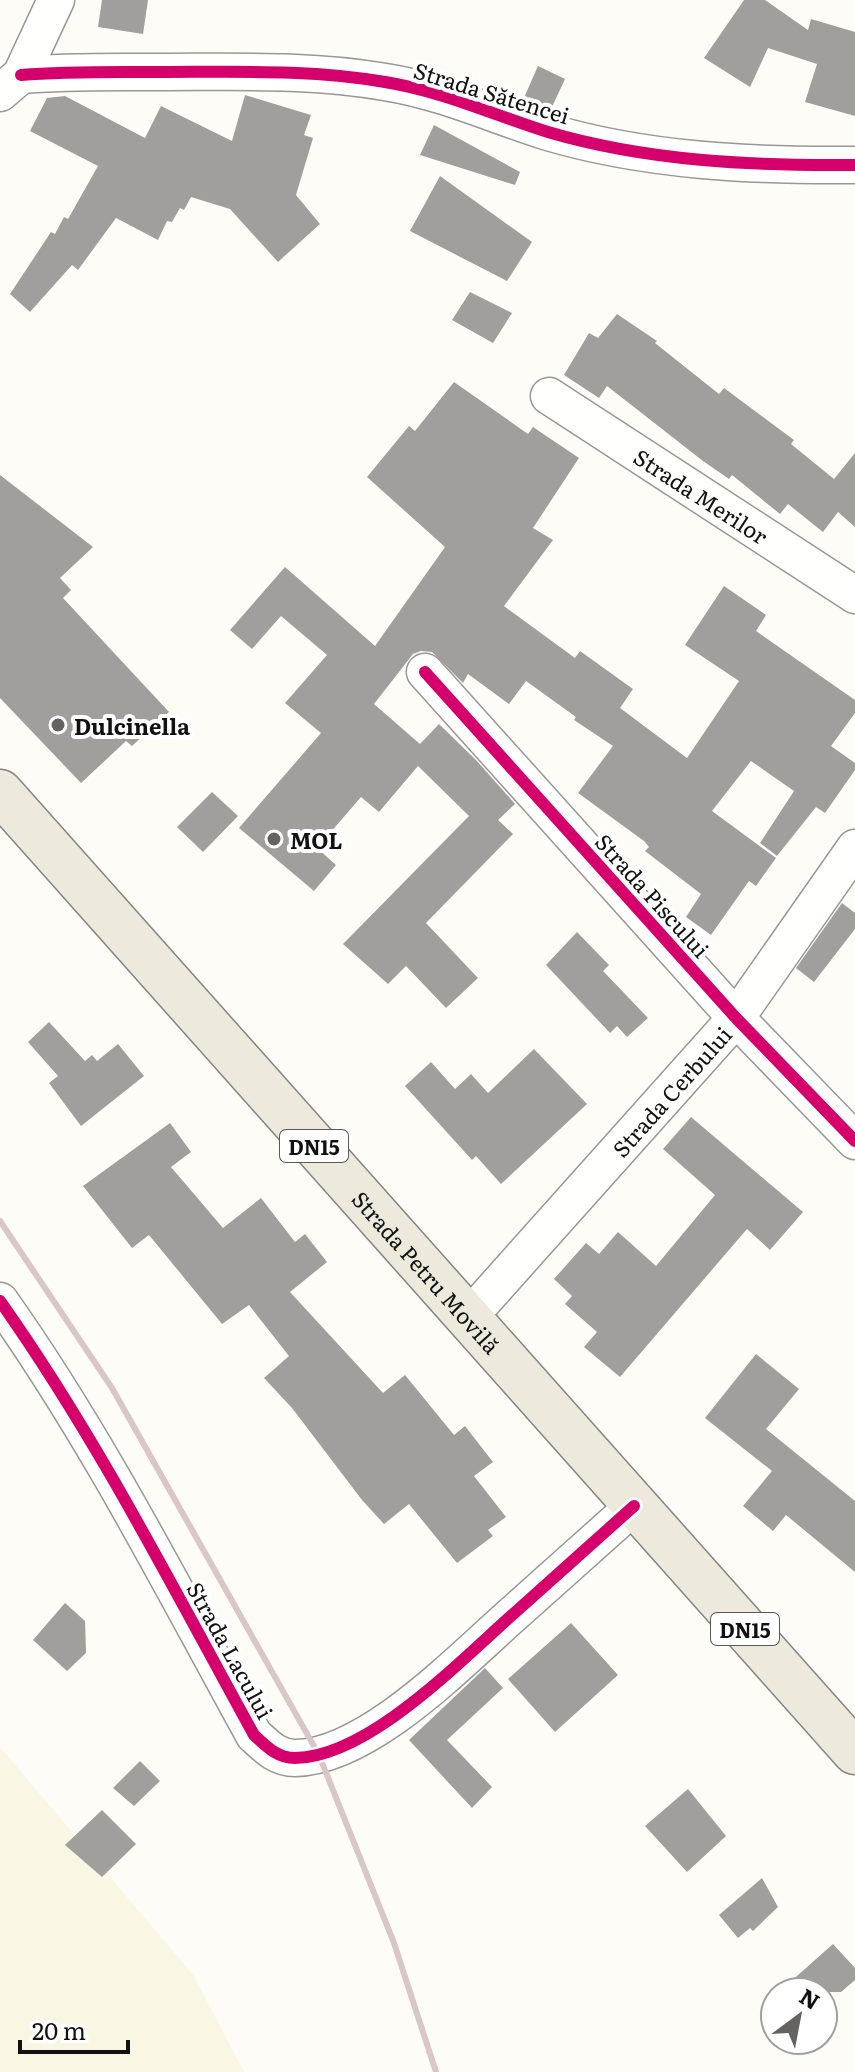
<svg xmlns="http://www.w3.org/2000/svg" width="855" height="2072" font-family="Literata,serif">
  <rect width="100%" height="100%" fill="#fdfcf7"/>
  <!-- farmland -->
  <path fill="#f9f7e4" d="M0 1747 194 1976 244 2072H0Z"/>
  <!-- building -->
  <g fill="#a19f9c">
    <path d="M102 0H148L143 34 98 27Z"/>
    <path d="M744 0H765L808 30 811 19 855 32V116L805 102 817 64 768 48 750 87 704 58Z"/>
    <path d="M538 66 565 79 550 111 523 100Z"/>
    <path d="M245 95 311 115 304 135 313 138 296 195 320 224 278 262 230 209 191 197 184 210 180 208 172 222 167 221 158 240 116 218 78 270 72 265 30 312 10 294 51 232 55 234 64 217 68 219 98 166 30 131 47 98 65 96 145 138 161 106 232 141Z"/>
    <path d="M434 125 520 172 515 185 420 155Z"/>
    <path d="M440 176 532 242 507 281 410 231Z"/>
    <path d="M470 292 512 313 493 343 452 320Z"/>
    <path d="M617 314 657 341 655 343 719 394 724 388 794 440 791 444 834 479 855 453V527L838 512 823 532 788 504 780 514 732 475 729 479 703 461 607 386 599 398 564 375 589 333 598 338Z"/>
    <path d="M454 382 528 434 533 427 579 458 533 528 553 540 504 606 575 658 580 651 633 689 620 708 687 758 739 681 685 645 724 586 766 615 756 631 855 700V713L831 746 855 763V770L825 813 816 807 777 856 760 843 794 791 751 761 712 811 776 858 756 886 749 881 711 935 686 917 701 894 645 851 649 847 644 841 578 793 613 746 574 720 576 717 526 681 509 704 468 674 463 683 432 652 421 651 413 654 374 704 420 744 439 724 476 760 515 804 498 820 513 834 426 923 478 978 446 1008 406 966 388 984 343 944 469 816 418 766 379 812 361 797 317 848 336 865 314 891 239 828 321 733 285 703 327 655 281 616 252 649 230 630 285 567 375 646 445 547 367 477 409 426 415 431Z"/>
    <path d="M0 475 93 547 60 578 71 590 63 598 169 712 132 746 126 741 81 783 0 698Z"/>
    <path d="M212 792 238 816 203 852 177 827Z"/>
    <path d="M842 903 855 913V929L814 982 796 968Z"/>
    <path d="M577 932 609 965 603 971 648 1018 627 1037 617 1026 610 1033 546 965Z"/>
    <path d="M49 1022 85 1061 92 1055 97 1061 118 1044 144 1076 81 1126 49 1083 58 1076 28 1042Z"/>
    <path d="M534 1049 587 1104 501 1184 476 1156 472 1160 405 1086 431 1062 455 1089 471 1074 488 1093Z"/>
    <path d="M691 1117 803 1212 770 1250 747 1229 620 1377 584 1347 597 1332 565 1304 572 1296 554 1279 586 1243 599 1254 618 1232 656 1266 715 1195 663 1149Z"/>
    <path d="M170 1123 191 1152 171 1167 223 1228 261 1198 295 1242 305 1234 327 1262 290 1292 383 1393 405 1375 454 1435 465 1426 493 1462 474 1476 506 1517 488 1530 493 1536 457 1563 409 1504 384 1524 362 1500 292 1408 264 1378 289 1356 249 1305 222 1324 149 1235 132 1248 83 1186Z"/>
    <path d="M756 1354 799 1389 766 1429 855 1501V1572L786 1515 773 1531 743 1506 772 1471 705 1418Z"/>
    <path d="M65 1603 85 1621 86 1653 67 1671 33 1640Z"/>
    <path d="M571 1623 618 1675 555 1732 508 1679Z"/>
    <path d="M485 1668 503 1688 447 1740 492 1787 472 1808 409 1740Z"/>
    <path d="M140 1761 160 1781 134 1806 113 1788Z"/>
    <path d="M688 1789 726 1836 687 1872 645 1826Z"/>
    <path d="M102 1810 136 1844 102 1877 65 1845Z"/>
    <path d="M762 1878 778 1907 753 1931 750 1928 738 1938 719 1915Z"/>
    <path d="M833 1944 855 1968V1980L841 1992H779Z"/>
  </g>
  <g fill="none" stroke-linecap="round" stroke-linejoin="round">
    <defs>
      <g id="street">
        <path d="M21 75C68 71 114 72 161 72 235 72 312 69 385 82 442 91 494 115 548 132 646 161 753 166 855 165"/>
        <path d="M0 93 21 75 56 0"/>
        <path id="s1" d="M549 396 855 595"/>
        <path d="M425 672 736 1018 855 1141"/>
        <path d="M0 1301C97 1438 173 1588 254 1735 266 1746 277 1758 295 1758 368 1757 459 1662 511 1616 552 1579 593 1543 634 1506"/>
        <path id="s2" d="M467 1319 736 1018 855 848"/>
      </g>
      <g id="primary">
        <path id="s3" d="M0 792 855 1752"/>
      </g>
    </defs>
    <!-- street casing -->
    <use href="#street" stroke="#979795" stroke-width="39"/>
    <!-- primary casing -->
    <use href="#primary" stroke="#858482" stroke-width="47"/>
    <!-- street -->
    <use href="#street" stroke="#fffffe" stroke-width="36"/>
    <!-- primary -->
    <use href="#primary" stroke="#ede9dc" stroke-width="44"/>
    <!-- rail -->
    <path stroke="#d9c6c7" stroke-width="6" d="M0 1221 112 1388 319 1755 394 1943 436 2072"/>
    <defs>
      <g id="cycleway">
        <path d="M21 75C68 71 114 72 161 72 235 72 312 69 385 82 442 91 494 115 548 132 646 161 753 166 855 165"/>
        <path d="M425 672 736 1018 855 1141"/>
        <path d="M0 1301C97 1438 173 1588 254 1735 266 1746 277 1758 295 1758 368 1757 459 1662 511 1616 552 1579 593 1543 634 1506"/>
      </g>
    </defs>
    <!-- cycleway casing -->
    <use href="#cycleway" stroke="#fff" stroke-width="17"/>
    <!-- cycleway -->
    <use href="#cycleway" stroke="#d6006c" stroke-width="12"/>
  </g>
  <!-- markers -->
  <g fill="#646362" stroke="#fff" stroke-width="3">
    <circle cx="58" cy="725" r="8"/>
    <circle cx="274" cy="839" r="8"/>
  </g>
  <g text-anchor="middle" dominant-baseline="central" stroke-width="8" stroke-linejoin="round" paint-order="stroke">
    <!-- shield labels -->
    <g fill="#fff" stroke="#585858" stroke-width="2">
      <rect x="280" y="1130" width="68" height="32" rx="6"/>
      <rect x="711" y="1613" width="68" height="32" rx="6"/>
    </g>
    <g font-size="20" font-weight="bold" fill="#111">
      <text x="314" y="1146">DN15</text>
      <text x="745" y="1629">DN15</text>
    </g>
    <!-- street labels -->
    <g font-size="22" fill="#111" stroke="#fff">
      <text transform="translate(492 92) rotate(17)">Strada Sătencei</text>
      <text stroke="none"><textPath href="#s1" startOffset="182">Strada Merilor</textPath></text>
      <text transform="translate(653 895) rotate(48)">Strada Piscului</text>
      <text stroke="none"><textPath href="#s2" startOffset="306">Strada Cerbului</textPath></text>
      <text stroke="none"><textPath href="#s3" startOffset="642">Strada Petru Movilă</textPath></text>
      <text transform="translate(231 1650) rotate(61)">Strada Lacului</text>
    </g>
    <!-- poi labels -->
    <g font-size="22" font-weight="bold" fill="#111" stroke="#fff" text-anchor="start">
      <text x="74" y="725">Dulcinella</text>
      <text x="290" y="839">MOL</text>
    </g>
  </g>
  <!-- north arrow -->
  <g transform="translate(799 2016) rotate(32)"><circle r="38" fill="#ffffff" stroke="#a0a0a0" stroke-width="2"/>
  <path d="M0-6L14 30L0 20L-14 30Z" fill="#646362"/>
  <text y="-12" font-size="22" font-weight="bold" text-anchor="middle" fill="#111111">N</text>
  </g>
  <!-- scale -->
  <path d="M20 2040v12h108v-12" fill="none" stroke="#111111" stroke-width="4"/>
  <text x="32" y="2040" font-size="24" fill="#111111" stroke="#ffffff" stroke-width="6" paint-order="stroke">20 m</text>
</svg>
